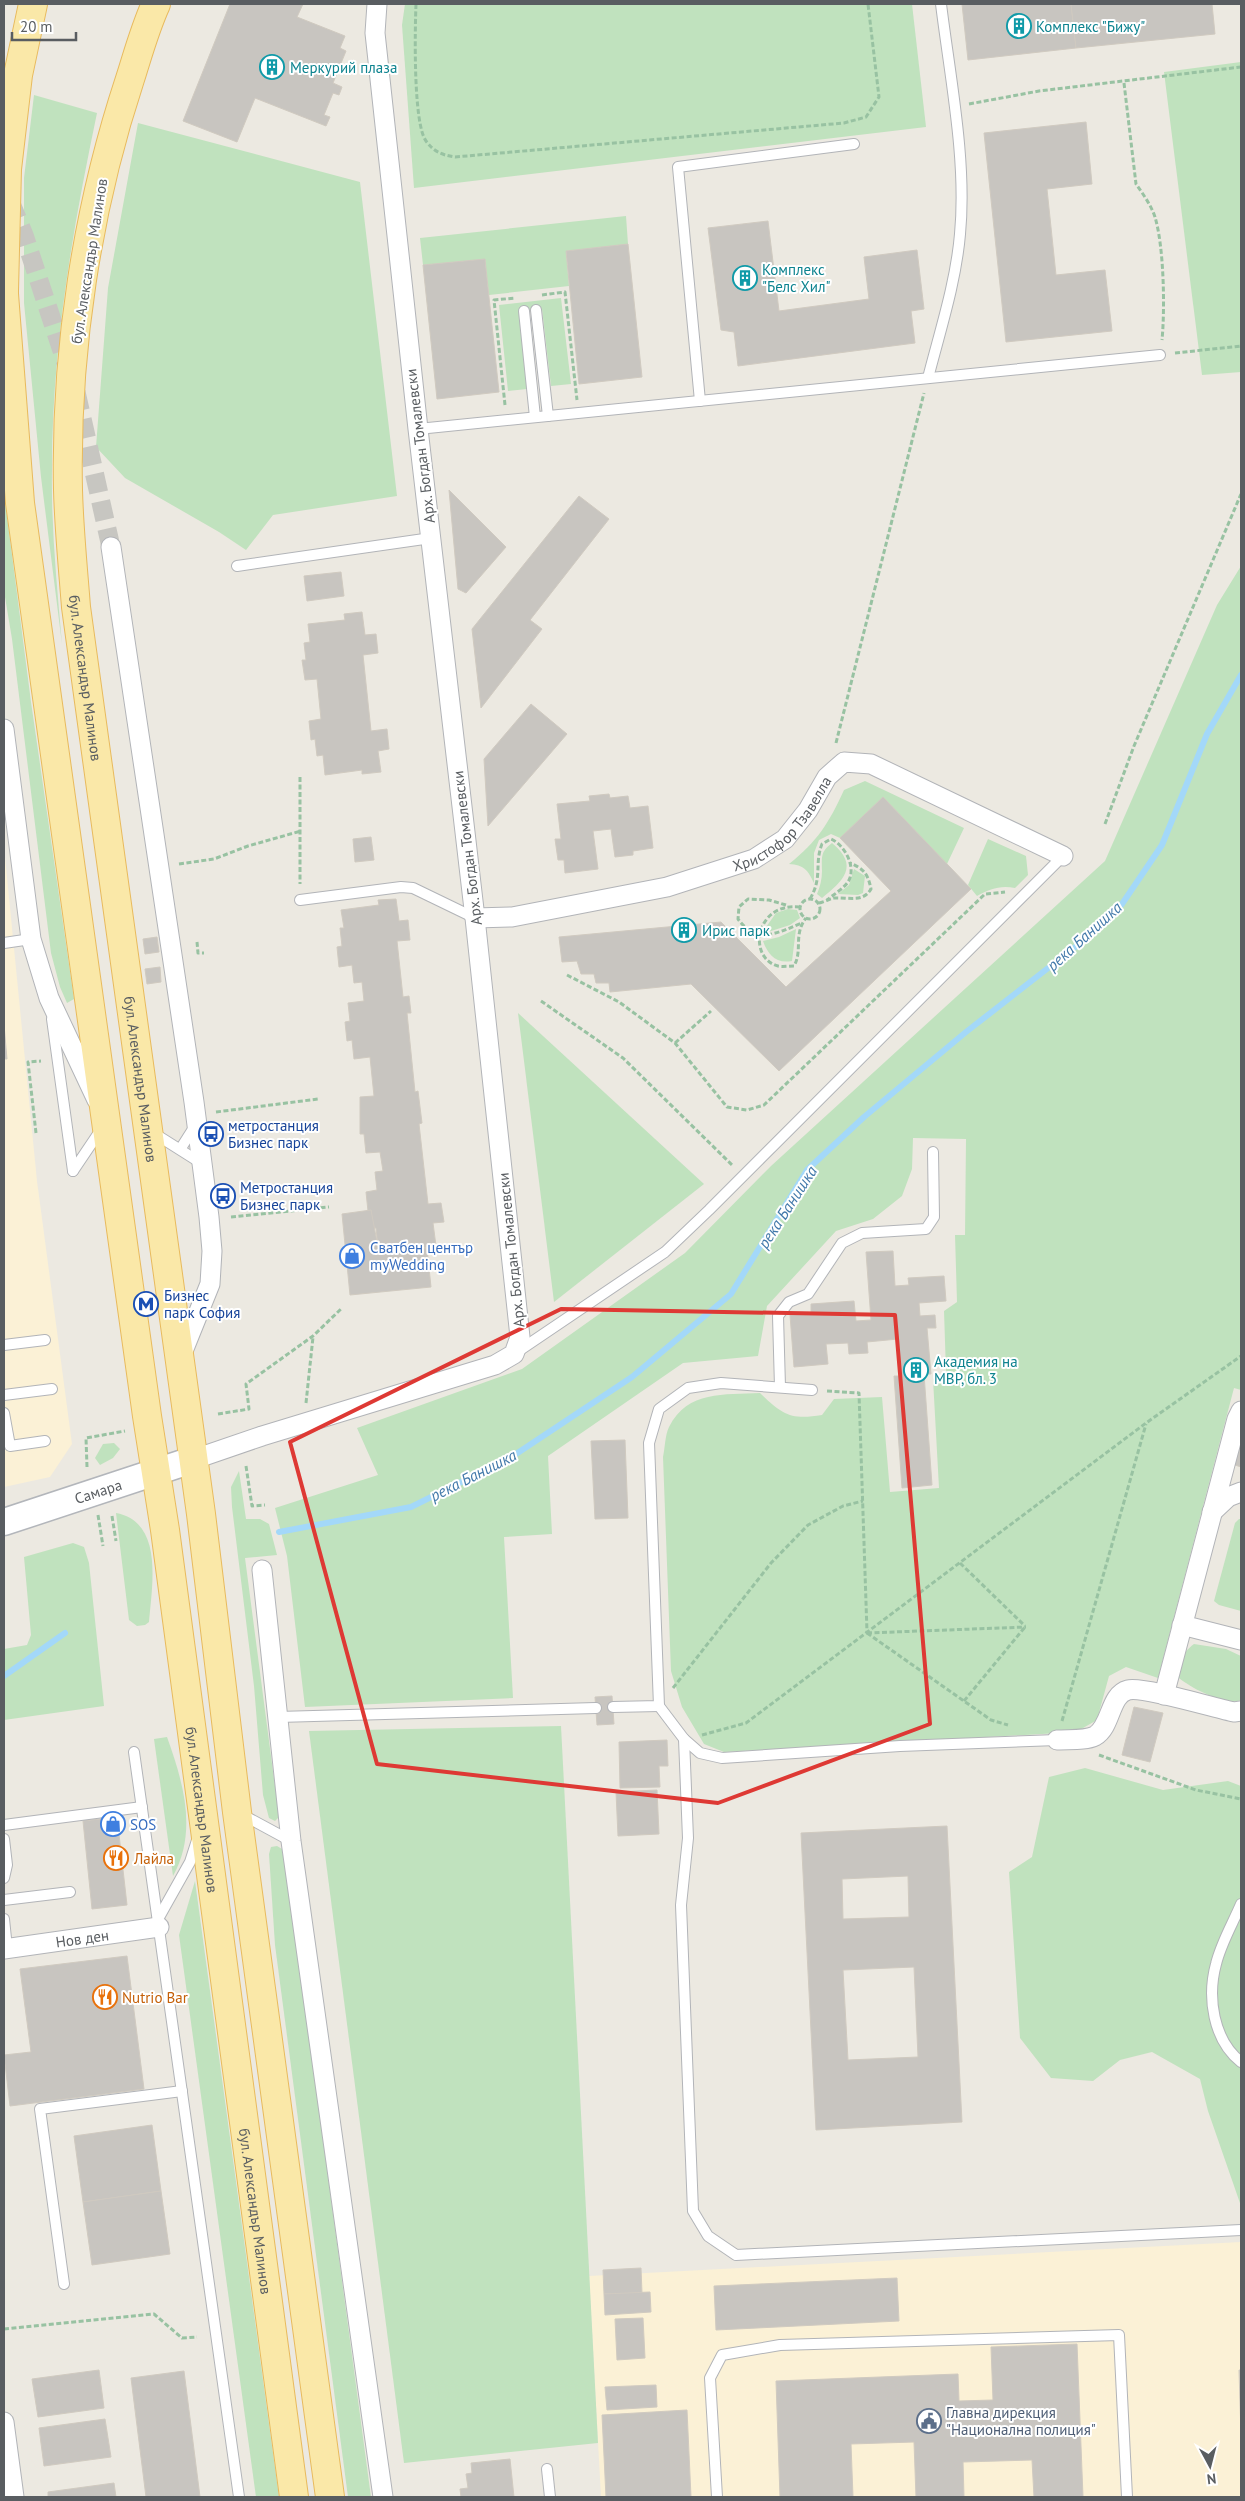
<svg xmlns="http://www.w3.org/2000/svg" width="1245" height="2501" font-family="'PT Sans',sans-serif">
  <rect width="100%" height="100%" fill="#ece9e1"/>
  <!-- commercial -->
  <g fill="#fbf1d6">
    <path d="M4 847 37 1181 72 1444 50 1477 4 1487Z"/>
    <path d="M1241 2242V2497H601L589 2276Z"/>
  </g>
  <!-- green -->
  <g fill="#c0e2be">
    <path d="M405 4H912L926 127 414 188 402 25Z"/>
    <path d="M1241 62V372L1202 375 1164 72Z"/>
    <path d="M34 95 97 113C72 232 52 348 52 470 51 528 57 586 62 644L41 477 24 303V178Z"/>
    <path d="M138 123 360 182 397 496 273 515 246 550 219 532 125 478 96 447 108 288Z"/>
    <path d="M626 216 628 244 566 251 569 286 489 295 485 259 423 265 420 238Z"/>
    <path d="M561 298 571 384 551 386 542 309 519 312 527 389 508 391 499 305Z"/>
    <path d="M4 493 31 702 74 999 67 1003 60 987 51 953 12 639 4 591Z"/>
    <path d="M1241 566V1390L1234 1388 1158 1678 1126 1667 1109 1676 1097 1720 1076 1732 724 1752 704 1744 682 1707 671 1671 663 1457C665 1448 665 1435 669 1427 688 1390 724 1395 760 1393 783 1415 791 1420 822 1415L834 1399 882 1397 890 1492 939 1488 933 1379 946 1372 944 1311 957 1302 955 1235H965L966 1139 913 1138 912 1169 902 1196 873 1219 836 1231 767 1306 758 1356 683 1363 548 1456 552 1534 504 1537 513 1698 305 1707 287 1556 275 1508 378 1475 357 1428 522 1369 685 1253 771 1166 1105 861 1217 605Z"/>
    <path d="M865 781 964 828 947 864 883 797 840 838 831 834 819 840 814 853V883C808 870 804 865 789 864 817 842 829 823 844 790Z"/>
    <path d="M988 839 1026 856 1028 875 1015 888C1000 885 990 889 977 896L968 885Z"/>
    <path d="M832 843C860 866 843 881 822 898L817 894C820 887 822 879 822 871 822 857 820 852 832 843Z"/>
    <path d="M854 869 865 876 863 893 858 895 838 894 849 885Z"/>
    <path d="M788 909 797 910 800 918 790 925 768 932 764 930 776 913Z"/>
    <path d="M796 929 792 961C776 964 768 955 763 941L779 937Z"/>
    <path d="M518 1013 704 1184 554 1302Z"/>
    <path d="M114 1443 120 1449 113 1458 100 1465 95 1458 103 1444Z"/>
    <path d="M239 1471 246 1519H260L269 1524 277 1555 245 1558 279 1817 275 1821 269 1818 263 1795 254 1686 232 1507 231 1487Z"/>
    <path d="M116 1513C164 1522 152 1585 149 1622L145 1625 137 1626 129 1620Z"/>
    <path d="M1239 1519H1241V1611L1219 1605 1214 1601 1235 1523Z"/>
    <path d="M73 1543 84 1547 89 1563 104 1706 4 1720V1649L27 1645 31 1635 24 1557Z"/>
    <path d="M1194 1644 1226 1649 1241 1656V1700C1225 1706 1191 1688 1179 1678 1178 1661 1181 1654 1194 1644Z"/>
    <path d="M561 1726 598 2443 404 2463 309 1731Z"/>
    <path d="M167 1737C183 1782 198 1831 173 1876L154 1739Z"/>
    <path d="M1085 1768 1163 1790 1228 1781 1241 1786V2206L1208 2111 1200 2079 1152 2052 1120 2060 1093 2081 1051 2078 1020 2038 1009 1872 1032 1857 1049 1777Z"/>
    <path d="M277 1846 282 1849 294 1923 371 2497H348L275 1945 269 1854 271 1847Z"/>
    <path d="M195 1881 279 2497H256L179 1935Z"/>
  </g>
  <g fill="none" stroke-linecap="round" stroke-linejoin="round">
    <!-- stream -->
    <g stroke="#a3d8f9" stroke-width="6">
      <path d="M279 1532 411 1507 510 1458 632 1377 731 1294 807 1170 864 1117 966 1032 1079 944 1122 904 1162 845 1207 734 1241 675"/>
      <path d="M4 1676 65 1633"/>
    </g>
  </g>
  <!-- building -->
  <g fill="#c8c5c0" stroke="#d0cac0" fill-rule="evenodd">
    <path d="M230 4H303L297 17 345 36 340 48 346 51 333 83 342 87 339 95 333 93 324 115 330 117 326 126 255 98 237 142 183 121Z"/>
    <path d="M962 4H1071L1076 48 968 60Z"/>
    <path d="M1071 4H1212L1215 34 1076 48Z"/>
    <path d="M1086 122 1092 184 1047 189 1056 275 1105 270 1112 331 1006 342 984 133Z"/>
    <path d="M768 221 779 311 869 299 864 257 917 250 924 309 911 311 915 343 738 366 734 332 721 330 708 228Z"/>
    <path d="M628 244 642 377 579 384 566 251Z"/>
    <path d="M485 259 499 392 437 399 423 265Z"/>
    <path d="M449 490 506 547 466 593 458 589Z"/>
    <path d="M579 496 609 519 530 620 542 629 481 708 472 629Z"/>
    <path d="M341 572 344 596 307 601 304 576Z"/>
    <path d="M362 612 365 635 376 634 378 653 363 655 371 731 387 729 389 749 378 751 381 772 362 774V770L325 775 323 755 317 756 315 739 311 740 309 721 321 719 317 679 305 680 302 660H306L304 643 310 642 308 624 345 620 344 614Z"/>
    <path d="M531 704 567 734 488 826 484 759Z"/>
    <path d="M609 794 610 798 628 796 630 808 648 806 653 848 633 851V855L615 857 611 829 593 831 598 869 565 873 564 860H558L555 839H561L557 804 590 801 589 796Z"/>
    <path d="M883 797 971 889 779 1071 691 984 610 992 609 983H596L594 974H581L577 961 562 962 559 937 721 922 786 987 891 891 840 838Z"/>
    <path d="M371 837 374 860 355 862 353 839Z"/>
    <path d="M396 899 399 921 408 920 410 940 397 941 403 997 409 996 411 1013H407L415 1092 418 1091 422 1123 419 1124 428 1204 441 1203 444 1222 433 1223 436 1246 416 1249V1243L378 1247 376 1228H373L371 1210 368 1211 366 1192 377 1190 375 1172 383 1171 380 1152 366 1153 364 1134H360V1097L374 1096 370 1057 354 1059 352 1040 347 1041 345 1022 350 1021 348 1003 364 1001 362 982 354 983 352 965 339 967 337 947 342 946 340 928H344L341 910 379 905 378 900Z"/>
    <path d="M157 937 159 952 145 954 143 939Z"/>
    <path d="M160 967 161 982 147 984 145 969Z"/>
    <path d="M4 1025 7 1059H4Z"/>
    <path d="M371 1210 378 1247 416 1243V1249L427 1248 431 1287 350 1295 342 1214Z"/>
    <path d="M893 1251 895 1286 909 1285 908 1278 944 1276 946 1301 919 1303 920 1316 935 1315 936 1328H927L931 1374H924L932 1485 902 1488 894 1376H901L898 1339 867 1342 868 1353 849 1354 848 1343 826 1344 828 1364 794 1367 790 1315 811 1314V1304L854 1301 856 1321 871 1320 866 1252Z"/>
    <path d="M1241 1431V1467L1232 1464Z"/>
    <path d="M625 1440 628 1518 595 1519 591 1441Z"/>
    <path d="M612 1696 614 1724 597 1725 595 1697Z"/>
    <path d="M1134 1707 1163 1713 1150 1762 1122 1755Z"/>
    <path d="M667 1740 668 1766H659L660 1787 620 1788 619 1742Z"/>
    <path d="M657 1790 659 1834 618 1836 616 1792Z"/>
    <path d="M117 1817 127 1905 92 1909 83 1821Z"/>
    <path d="M947 1826 962 2122 816 2130 801 1833ZM908 1876 909 1917 843 1919 842 1879ZM914 1967 918 2057 848 2060 843 1970Z"/>
    <path d="M127 1956 144 2089 10 2106 4 2055 31 2052 20 1969Z"/>
    <path d="M152 2125 161 2191 83 2202 74 2136Z"/>
    <path d="M161 2191 170 2254 92 2265 83 2202Z"/>
    <path d="M641 2268 642 2293 604 2294 603 2270Z"/>
    <path d="M897 2278 899 2321 716 2330 714 2286Z"/>
    <path d="M650 2292 651 2312 605 2315 604 2294Z"/>
    <path d="M643 2318 645 2358 617 2360 615 2319Z"/>
    <path d="M1077 2344 1083 2497H1034L1032 2460 963 2462 964 2497H916L914 2442 851 2444 853 2497H780L776 2381 958 2374 959 2401 993 2400 991 2347Z"/>
    <path d="M99 2370 104 2408 38 2417 32 2379Z"/>
    <path d="M1239 2370H1241V2434Z"/>
    <path d="M184 2371 200 2497H146L131 2378Z"/>
    <path d="M656 2385 657 2407 607 2410 605 2387Z"/>
    <path d="M687 2410 691 2497H606L602 2415Z"/>
    <path d="M105 2419 111 2457 44 2466 39 2428Z"/>
    <path d="M510 2459 514 2497H461L460 2489 468 2488 466 2474 472 2473 471 2463Z"/>
    <path d="M114 2483 116 2497H48V2492Z"/>
  </g>
  <g fill="none" stroke-linecap="round" stroke-linejoin="round">
    <!-- street-tunnel -->
    <g stroke="#c7c6c1" stroke-width="19" stroke-dasharray="19 9" stroke-linecap="butt">
      <path d="M10 201 24 235 67 366"/>
      <path d="M76 392 111 547"/>
    </g>
    <defs>
      <g id="lane">
        <path d="M536 310 548 416"/>
        <path d="M524 311 535 417"/>
        <path d="M928 378C940 331 956 282 960 234 967 161 950 77 941 4"/>
        <path d="M700 401 678 167 854 144"/>
        <path d="M418 429 1160 355"/>
        <path d="M237 566 431 538"/>
        <path d="M300 900 401 887 413 888 475 918"/>
        <path d="M4 943 31 939"/>
        <path d="M52 1019 73 1171"/>
        <path d="M152 1132 201 1163"/>
        <path d="M181 1148 195 1126"/>
        <path d="M73 1171 102 1128"/>
        <path d="M4 1345 45 1340"/>
        <path d="M517 1352 665 1252 709 1210 1063 856"/>
        <path d="M780 1387 778 1316 789 1302 808 1294 842 1243 862 1233 926 1229 934 1217 933 1152"/>
        <path d="M4 1395 52 1389"/>
        <path d="M4 1413 10 1446 45 1441"/>
        <path d="M659 1706 684 1739 688 1838 681 1905 693 2211 708 2236 736 2255 1241 2230"/>
        <path d="M613 1707 659 1706 649 1443 659 1409 688 1388 721 1383 812 1390"/>
        <path d="M278 1717 596 1708"/>
        <path d="M684 1739 700 1753 722 1758 900 1746 1057 1740"/>
        <path d="M134 1752 239 2497"/>
        <path d="M241 1814 291 1841"/>
        <path d="M4 1825 142 1807"/>
        <path d="M4 1839 7 1865 4 1878"/>
        <path d="M4 1900 70 1892"/>
        <path d="M1241 1904C1233 1923 1221 1943 1216 1964 1207 1997 1213 2040 1241 2062"/>
        <path d="M4 1919 7 1948"/>
        <path d="M158 1919 190 1862 198 1837"/>
        <path d="M64 2284 40 2109 182 2091"/>
        <path d="M547 2469 550 2497"/>
        <path d="M717 2497 710 2378 722 2355 780 2345 1119 2335 1127 2497"/>
      </g>
      <g id="street">
        <path d="M111 547 194 1102 209 1217 212 1251 210 1284 181 1356"/>
        <path d="M4 729 31 939 49 998 97 1100"/>
        <path id="s1" d="M475 918 512 917 667 887 754 859 785 839 808 810 827 777 844 762 871 764 1063 856"/>
        <path d="M192 1460 262 1436 495 1365 514 1354 520 1337 475 918 418 429 375 33 377 4"/>
        <path d="M1212 1512 1228 1497 1241 1492"/>
        <path d="M262 1570 291 1841 383 2497"/>
        <path d="M1182 1625 1241 1640"/>
        <path d="M1164 1695 1237 1419 1241 1411"/>
        <path d="M1057 1740C1068 1739 1085 1741 1095 1736 1112 1726 1109 1695 1128 1690 1142 1686 1215 1708 1234 1712L1241 1711"/>
        <path id="s2" d="M4 1949 159 1927"/>
        <path d="M4 2422 14 2497"/>
      </g>
      <g id="secondary">
        <path id="s3" d="M4 1522 192 1460"/>
      </g>
      <g id="primary">
        <path id="s4" d="M156 4C145 28 138 54 130 79 87 209 65 352 68 490 69 529 73 568 76 607L201 1514 237 1812 330 2497"/>
        <path d="M4 291 7 169 18 75 33 4"/>
        <path id="s5" d="M4 294 20 503 147 1416 165 1530 294 2497"/>
      </g>
    </defs>
    <!-- lane casing -->
    <use href="#lane" stroke="#b2b4b8" stroke-width="12"/>
    <!-- street casing -->
    <use href="#street" stroke="#b2b4b8" stroke-width="21"/>
    <!-- secondary casing -->
    <use href="#secondary" stroke="#b3b6bb" stroke-width="29"/>
    <!-- primary casing -->
    <use href="#primary" stroke="#e8ba5d" stroke-width="30"/>
    <!-- path -->
    <g stroke="#98c2a2" stroke-width="3" stroke-dasharray="5 2.5" stroke-linecap="butt">
      <path d="M416 4C415 29 413 123 426 141 434 152 442 155 455 157L844 123 866 117 879 97 868 4"/>
      <path d="M1124 83 1136 184C1143 194 1151 205 1155 217 1164 247 1165 309 1162 340"/>
      <path d="M969 104 1039 91 1241 67"/>
      <path d="M542 295 565 292 577 400"/>
      <path d="M1175 353 1241 346"/>
      <path d="M505 405 494 300 515 298"/>
      <path d="M836 743 924 393"/>
      <path d="M300 777V884"/>
      <path d="M1105 824 1134 746 1241 494"/>
      <path d="M179 864 214 859 248 846 301 831"/>
      <circle cx="810" cy="909" r="10"/>
      <path d="M810 899C823 877 814 864 822 844L831 839C845 845 857 868 848 882 843 889 833 895 827 900"/>
      <path d="M819 903C824 902 829 899 834 898 848 897 863 903 871 889 868 874 864 869 850 863"/>
      <path d="M786 905 769 900 748 899 739 907 738 919C757 945 777 933 802 923"/>
      <path d="M800 907C755 902 747 958 778 966 782 967 789 966 794 966 803 950 793 935 806 918"/>
      <path d="M197 942 198 953H204"/>
      <path d="M567 975 619 1002 675 1043 727 1107 747 1110 764 1105 985 894 1005 892"/>
      <path d="M541 1001 623 1058 732 1165"/>
      <path d="M675 1043 711 1011"/>
      <path d="M216 1112 318 1099"/>
      <path d="M36 1133 28 1062 41 1061"/>
      <path d="M231 1217 329 1207"/>
      <path d="M827 1391 859 1393 867 1632"/>
      <path d="M306 1403 313 1337"/>
      <path d="M218 1414 249 1409 246 1384 313 1336 341 1309"/>
      <path d="M246 1466 252 1506 265 1505"/>
      <path d="M87 1467 86 1438 125 1431"/>
      <path d="M98 1515 103 1546"/>
      <path d="M112 1516 116 1541"/>
      <path d="M960 1563 1025 1626"/>
      <path d="M867 1633 991 1720 1008 1725"/>
      <path d="M867 1633 1026 1627"/>
      <path d="M673 1688 771 1563 808 1525 843 1506 863 1501"/>
      <path d="M964 1701 1025 1627"/>
      <path d="M1062 1721 1146 1424"/>
      <path d="M702 1735 746 1723 1146 1423 1241 1356"/>
      <path d="M1099 1755 1196 1790 1241 1799"/>
      <path d="M4 2329 154 2314 182 2338 197 2337"/>
    </g>
    <!-- lane -->
    <use href="#lane" stroke="#fff" stroke-width="10"/>
    <!-- street -->
    <use href="#street" stroke="#fff" stroke-width="19"/>
    <!-- secondary -->
    <use href="#secondary" stroke="#fff" stroke-width="26"/>
    <!-- primary -->
    <use href="#primary" stroke="#fae8a8" stroke-width="28"/>
  </g>
  <!-- marked area -->
  <path fill="none" stroke="#de3934" stroke-width="4" stroke-linejoin="round" d="M561 1309 895 1315 930 1724 718 1803 377 1764 290 1442Z"/>
  <!-- icons -->
  <defs>
    <symbol id="building-ring" viewBox="-11 -11 22 22"><circle r="9.5" fill="#fff" stroke="#0f9aa8" stroke-width="1.5"/><path d="M-4-6H4V6H1V3H-1V6H-4ZM-2.5-4.3h1.7v1.8h-1.7ZM.8-4.3h1.7v1.8H.8ZM-2.5-1h1.7V.8h-1.7ZM.8-1h1.7V.8H.8Z" fill="#0f9aa8"/></symbol>
    <symbol id="bus-ring" viewBox="-11 -11 22 22"><circle r="9.5" fill="#fff" stroke="#1a4fb4" stroke-width="1.5"/><path d="M-5-6H5V4H4V6H2V4H-2V6H-4V4H-5ZM-3.5-4V0h7V-4ZM-3.5 1.2v1.5H-2V1.2ZM2 1.2v1.5H3.5V1.2Z" fill="#1a4fb4"/></symbol>
    <symbol id="shop-ring" viewBox="-11 -11 22 22"><circle r="9.5" fill="#fff" stroke="#3f7fe0" stroke-width="1.5"/><path d="M-5-2.5h2.3a2.7 3.5 0 0 1 5.4 0H5L5.5 6h-11ZM-1.5-2.5h3a1.5 2.3 0 0 0-3 0Z" fill="#3f7fe0"/></symbol>
    <symbol id="metro-ring" viewBox="-11 -11 22 22"><circle r="9.5" fill="#fff" stroke="#1a4fb4" stroke-width="1.5"/><path d="M-5.5 5V-5H-3L0 0L3-5H5.5V5H3V-.5L0 4L-3-.5V5Z" fill="#1a4fb4"/></symbol>
    <symbol id="restaurant-ring" viewBox="-11 -11 22 22"><circle r="9.5" fill="#fff" stroke="#e8710a" stroke-width="1.5"/><path d="M-5-6h1v4h1v-4h1v4h1v-4h1v5L-1.5 .5V6h-2V.5L-5-1ZM5-6V6H3V1.5H1.5Q1.5-4 5-6Z" fill="#e8710a"/></symbol>
    <symbol id="civic-ring" viewBox="-11 -11 22 22"><circle r="9.5" fill="#fff" stroke="#5c6f8a" stroke-width="1.5"/><path d="M-.6-6.5H3V-4.5H.6V-3L4-1V1h2V6H-6V1h2V-1L-.6-3ZM-1.2 2.5V6h2.4V2.5Z" fill="#5c6f8a"/></symbol>
  </defs>
  <g fill-rule="evenodd">
    <use href="#building-ring" x="1005" y="12" width="28" height="28"/>
    <use href="#building-ring" x="258" y="53" width="28" height="28"/>
    <use href="#building-ring" x="731" y="264" width="28" height="28"/>
    <use href="#building-ring" x="670" y="916" width="28" height="28"/>
    <use href="#bus-ring" x="197" y="1120" width="28" height="28"/>
    <use href="#bus-ring" x="209" y="1182" width="28" height="28"/>
    <use href="#shop-ring" x="338" y="1242" width="28" height="28"/>
    <use href="#metro-ring" x="132" y="1290" width="28" height="28"/>
    <use href="#building-ring" x="902" y="1356" width="28" height="28"/>
    <use href="#shop-ring" x="99" y="1810" width="28" height="28"/>
    <use href="#restaurant-ring" x="102" y="1844" width="28" height="28"/>
    <use href="#restaurant-ring" x="91" y="1983" width="28" height="28"/>
    <use href="#civic-ring" x="915" y="2407" width="28" height="28"/>
  </g>
  <g text-anchor="middle" dominant-baseline="central" stroke-width="4" stroke-linejoin="round" paint-order="stroke">
    <!-- culture labels -->
    <g font-size="15" fill="#0d838f" stroke="#fff" text-anchor="start">
      <text x="1036" y="26">Комплекс "Бижу"</text>
      <text x="290" y="67">Меркурий плаза</text>
      <text x="762" y="269">Комплекс<tspan x="762" dy="17">"Белс Хил"</tspan></text>
      <text x="702" y="930">Ирис парк</text>
      <text x="934" y="1361">Академия на<tspan x="934" dy="17">МВР, бл. 3</tspan></text>
    </g>
    <!-- street labels -->
    <g font-size="15" fill="#595d61" stroke="#fff">
      <text transform="translate(89 261) rotate(-81)">бул. Александър Малинов</text>
      <text transform="translate(420 446) rotate(-97)">Арх. Богдан Томалевски</text>
      <text stroke="none"><textPath href="#s4" startOffset="686">бул. Александър Малинов</textPath></text>
      <text stroke="none"><textPath href="#s1" startOffset="331">Христофор Тзавелла</textPath></text>
      <text transform="translate(467 848) rotate(-97)">Арх. Богдан Томалевски</text>
      <text stroke="none"><textPath href="#s4" startOffset="1091">бул. Александър Малинов</textPath></text>
      <text transform="translate(511 1250) rotate(-96)">Арх. Богдан Томалевски</text>
      <text stroke="none"><textPath href="#s3" startOffset="99">Самара</textPath></text>
      <text stroke="none"><textPath href="#s5" startOffset="1529">бул. Александър Малинов</textPath></text>
      <text stroke="none"><textPath href="#s2" startOffset="79">Нов ден</textPath></text>
      <text stroke="none"><textPath href="#s5" startOffset="1934">бул. Александър Малинов</textPath></text>
    </g>
    <!-- transit labels -->
    <g font-size="15" fill="#164399" stroke="#fff" text-anchor="start">
      <text x="228" y="1125">метростанция<tspan x="228" dy="17">Бизнес парк</tspan></text>
      <text x="240" y="1187">Метростанция<tspan x="240" dy="17">Бизнес парк</tspan></text>
      <text x="164" y="1295">Бизнес<tspan x="164" dy="17">парк София</tspan></text>
    </g>
    <!-- shop labels -->
    <g font-size="15" fill="#366cbe" stroke="#fff" text-anchor="start">
      <text x="370" y="1247">Сватбен център<tspan x="370" dy="17">myWedding</tspan></text>
      <text x="130" y="1824">SOS</text>
    </g>
    <!-- food labels -->
    <g font-size="15" fill="#c56008" stroke="#fff" text-anchor="start">
      <text x="134" y="1858">Лайла</text>
      <text x="122" y="1997">Nutrio Bar</text>
    </g>
    <!-- service labels -->
    <g font-size="15" fill="#4e5e75" stroke="#fff" text-anchor="start">
      <text x="946" y="2412">Главна дирекция<tspan x="946" dy="17">"Национална полиция"</tspan></text>
    </g>
    <!-- water labels -->
    <g font-size="16" font-style="italic" fill="#4279aa" stroke="#fff">
      <text transform="translate(1084 936) rotate(-42)">река Банишка</text>
      <text transform="translate(787 1207) rotate(-57)">река Банишка</text>
      <text transform="translate(473 1475) rotate(-27)">река Банишка</text>
    </g>
  </g>
  <!-- border -->
  <rect width="1245" height="2501" fill="none" stroke="#595d61" stroke-width="10"/>
  <!-- north arrow -->
  <g transform="translate(1210 2466) rotate(173)" stroke="#ffffff" stroke-width="4" paint-order="stroke">
  <path d="M0-4L9 19L0 12L-9 19Z" fill="#595d61"/>
  <text y="-8" font-size="14" font-weight="bold" text-anchor="middle" fill="#595d61">N</text>
  </g>
  <!-- scale -->
  <path d="M12 32v8h64v-8" fill="none" stroke="#595d61" stroke-width="2.5"/>
  <text x="20" y="32" font-size="15" fill="#595d61" stroke="#ffffff" stroke-width="4" paint-order="stroke">20 m</text>
</svg>
